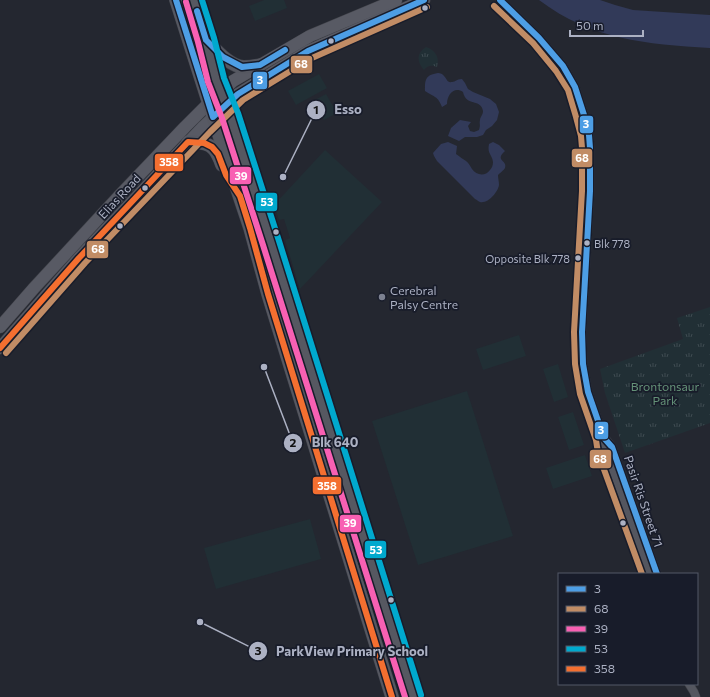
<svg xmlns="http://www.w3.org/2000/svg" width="710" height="697" font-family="Commissioner,sans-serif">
  <defs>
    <pattern id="park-tufts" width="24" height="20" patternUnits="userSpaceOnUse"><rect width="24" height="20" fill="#212f35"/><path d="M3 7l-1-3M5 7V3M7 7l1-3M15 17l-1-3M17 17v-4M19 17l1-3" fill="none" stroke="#3f4b51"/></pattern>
  </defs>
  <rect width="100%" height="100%" fill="#242730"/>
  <!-- green -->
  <g fill="#212f35">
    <path d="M264 0H284L287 8 255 21 249 6Z"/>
    <path d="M319 74 327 88 296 105 288 91Z"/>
    <path d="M326 94 337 113 324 120 313 101Z"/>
    <path d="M325 150 382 202 300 289 285 240 290 238 284 219 279 220 274 205Z"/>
    <path d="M519 335 526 356 483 370 476 349Z"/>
    <path d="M558 364 568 397 554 402 543 369Z"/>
    <path d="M467 391 513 536 418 565 372 421Z"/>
    <path d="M573 412 584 445 569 450 558 417Z"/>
    <path d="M585 455 592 476 553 489 546 468Z"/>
    <path d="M310 519 321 559 216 589 204 548Z"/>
  </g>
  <!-- park -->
  <g fill="url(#park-tufts)">
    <path d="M426 47C435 50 440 57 437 67 431 65 428 65 424 70 417 62 416 53 426 47Z"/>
    <path d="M710 307V423L625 453 605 393 600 369 683 339 677 318Z"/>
  </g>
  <!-- water -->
  <g fill="#323a59">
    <path d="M539 0H600L615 5 633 10 710 15V48C646 44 592 40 539 0Z"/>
    <path d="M438 73C440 73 443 74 444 76 447 79 447 83 452 82 456 82 456 79 462 79L465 83 468 89 473 92 490 99 496 104 499 112 497 120 492 126 486 130 483 135 477 137H465L459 141 448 136 451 128 460 120 471 122 468 126 470 131 474 132 479 130C481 124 479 125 480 120 480 117 483 115 483 111 481 98 466 107 463 92 454 86 447 95 447 104L442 107C438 96 434 97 425 91 425 80 425 75 438 73Z"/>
    <path d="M448 142 457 146 456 154C460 157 463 159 466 161 469 163 470 166 472 169 476 175 485 177 490 170 492 168 493 165 493 162 492 154 487 154 489 144L493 142 499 145 505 151C494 161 508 160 505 168 504 170 500 173 498 175 498 178 499 182 499 185 498 192 488 204 480 202 479 202 476 199 475 199L437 161 434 156 433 153 441 144Z"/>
  </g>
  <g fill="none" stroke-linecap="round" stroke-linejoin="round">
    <defs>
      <g id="street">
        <path d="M500 0 539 38 563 66 575 87 584 115 589 135 590 148V191L582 332 583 364 588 392 604 438 606 450 650 574"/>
        <path d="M605 438 612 447 657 574"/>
        <path d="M689 684 694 692 696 697"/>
      </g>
      <g id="secondary">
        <path d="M0 327 34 288 121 194 185 127 209 103 233 81 310 36 396 0"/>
        <path d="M0 348 79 258 204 126 238 94 308 51 424 0"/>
      </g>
      <g id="primary">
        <path d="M176 0 216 126 250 228 268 294 392 697"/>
        <path d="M194 0 206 40 216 80 230 115 271 243 413 697"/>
        <path d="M206 40C215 49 230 67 244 67 249 67 255 66 260 65"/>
        <path d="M188 142C209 142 215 145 222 165"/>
      </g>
    </defs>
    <!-- street casing -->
    <use href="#street" stroke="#404249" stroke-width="9"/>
    <!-- secondary casing -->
    <use href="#secondary" stroke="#404249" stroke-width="13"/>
    <!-- primary casing -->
    <use href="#primary" stroke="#41444d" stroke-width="14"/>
    <!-- street -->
    <use href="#street" stroke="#54565f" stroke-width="8"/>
    <!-- secondary -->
    <use href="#secondary" stroke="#585a64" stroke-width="12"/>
    <!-- primary -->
    <use href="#primary" stroke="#565861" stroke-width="13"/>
    <defs>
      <g id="bus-1">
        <path d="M176 0 213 117 238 94 308 51 424 0"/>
        <path d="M500 0 539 38 563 66 575 87 584 115 589 135 590 148V191L582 332 583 364 588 392 604 438 612 447 657 574"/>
        <path d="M197 11 206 40 223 57 242 67 260 65 285 50"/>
      </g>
      <g id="bus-2">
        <path d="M494 6 533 43 556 71 568 90 576 117 581 136 582 148V191L574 332 575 364 580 394 596 440 598 453 642 574"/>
        <path d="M6 353 85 263 210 132 243 100 312 58 427 7"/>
      </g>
      <path id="bus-3" d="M186 2 198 42 208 82 222 118 263 245 405 697"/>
      <path id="bus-4" d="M202 0 214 38 224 78 238 113 279 241 421 695"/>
      <path id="bus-5" d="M0 348 79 258 188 142 204 143 212 147 218 154 226 175 240 196 250 228 268 294 392 697"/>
    </defs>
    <!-- bus-1 casing -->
    <use href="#bus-1" stroke="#181c2a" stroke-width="9"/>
    <!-- bus-2 casing -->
    <use href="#bus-2" stroke="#181c2a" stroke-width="9"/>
    <!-- bus-3 casing -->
    <use href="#bus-3" stroke="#181c2a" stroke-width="9"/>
    <!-- bus-4 casing -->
    <use href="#bus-4" stroke="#181c2a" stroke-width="9"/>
    <!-- bus-5 casing -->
    <use href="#bus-5" stroke="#181c2a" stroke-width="9"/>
    <!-- bus-1 -->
    <use href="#bus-1" stroke="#4d9ee5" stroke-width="6"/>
    <!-- bus-2 -->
    <use href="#bus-2" stroke="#c18c65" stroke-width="6"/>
    <!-- bus-3 -->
    <use href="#bus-3" stroke="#f860b3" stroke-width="6"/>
    <!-- bus-4 -->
    <use href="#bus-4" stroke="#00a9ce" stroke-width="6"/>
    <!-- bus-5 -->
    <use href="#bus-5" stroke="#f46f30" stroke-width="6"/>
  </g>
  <!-- markers -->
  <g fill="#acb1c3" stroke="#181c2a" stroke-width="1.5">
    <circle cx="425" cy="8" r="3.5"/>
    <circle cx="331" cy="41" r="3.5"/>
    <circle cx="145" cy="188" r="3.5"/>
    <circle cx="120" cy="226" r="3.5"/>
    <circle cx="276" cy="232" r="3.5"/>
    <circle cx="587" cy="243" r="3.5"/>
    <circle cx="578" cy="258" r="3.5"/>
    <circle cx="623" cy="523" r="3.5"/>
    <circle cx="391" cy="600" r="3.5"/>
  </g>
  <circle fill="#7c8190" stroke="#181c2a" stroke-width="1.5" cx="382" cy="297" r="4"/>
  <g text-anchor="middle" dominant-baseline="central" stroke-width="3.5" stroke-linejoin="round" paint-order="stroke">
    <!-- bus labels -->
    <g font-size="11" fill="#acb1c3" stroke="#181c2a" text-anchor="start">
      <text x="594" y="243">Blk 778</text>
      <text x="570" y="258" text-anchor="end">Opposite Blk 778</text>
    </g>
    <!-- street labels -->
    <g font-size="12" fill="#acb1c3" stroke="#181c2a">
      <text transform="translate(119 196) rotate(-47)">Elias Road</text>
      <text transform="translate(644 501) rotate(71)">Pasir Ris Street 71</text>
    </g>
    <!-- poi labels -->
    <g font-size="12" fill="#acb1c3" stroke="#181c2a" text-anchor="start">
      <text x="390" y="290">Cerebral<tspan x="390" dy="14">Palsy Centre</tspan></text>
    </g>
    <!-- park labels -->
    <g font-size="12" fill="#659278" stroke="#181c2a">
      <text x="665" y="386">Brontonsaur<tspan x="665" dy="14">Park</tspan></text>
    </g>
  </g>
  <!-- callouts -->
  <path fill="none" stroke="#acb1c3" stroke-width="1.5" d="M283 177L316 110M264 367L293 443M200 622L258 651"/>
  <g fill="#acb1c3" stroke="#181c2a" stroke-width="1.5">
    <circle cx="283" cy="177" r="4"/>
    <circle cx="264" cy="367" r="4"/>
    <circle cx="200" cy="622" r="4"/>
    <circle cx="316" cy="110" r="10"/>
    <circle cx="293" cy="443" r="10"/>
    <circle cx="258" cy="651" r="10"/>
  </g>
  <g font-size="12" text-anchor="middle" font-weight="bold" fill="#111">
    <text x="316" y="114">1</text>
    <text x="293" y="447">2</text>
    <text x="258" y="655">3</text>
  </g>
  <g font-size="13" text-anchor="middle" font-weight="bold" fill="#acb1c3" stroke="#181c2a" stroke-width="3.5" stroke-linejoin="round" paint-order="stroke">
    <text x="348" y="114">Esso</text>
    <text x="335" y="447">Blk 640</text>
    <text x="352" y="656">ParkView Primary School</text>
  </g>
  <g stroke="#181c2a" stroke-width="1.5">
    <rect x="290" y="55" width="23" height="19" rx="4" fill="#c18c65"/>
    <rect x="252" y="71" width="16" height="19" rx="4" fill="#4d9ee5"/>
    <rect x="579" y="115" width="15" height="19" rx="4" fill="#4d9ee5"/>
    <rect x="571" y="148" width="22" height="20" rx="4" fill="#c18c65"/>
    <rect x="154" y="153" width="30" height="19" rx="4" fill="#f46f30"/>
    <rect x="229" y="166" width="23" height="19" rx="4" fill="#f860b3"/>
    <rect x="255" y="192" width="23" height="20" rx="4" fill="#00a9ce"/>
    <rect x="86" y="240" width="23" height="19" rx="4" fill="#c18c65"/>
    <rect x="594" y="421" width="15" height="19" rx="4" fill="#4d9ee5"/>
    <rect x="589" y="449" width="23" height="20" rx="4" fill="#c18c65"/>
    <rect x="312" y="476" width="30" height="19" rx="4" fill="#f46f30"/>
    <rect x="339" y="514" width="23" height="19" rx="4" fill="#f860b3"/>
    <rect x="364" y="540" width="23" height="19" rx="4" fill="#00a9ce"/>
  </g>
  <g font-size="11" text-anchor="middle" font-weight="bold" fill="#fff">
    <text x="301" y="68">68</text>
    <text x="260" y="84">3</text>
    <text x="586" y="128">3</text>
    <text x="582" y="162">68</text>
    <text x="169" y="166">358</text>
    <text x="241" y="180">39</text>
    <text x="267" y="206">53</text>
    <text x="98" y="253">68</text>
    <text x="601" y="434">3</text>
    <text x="600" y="463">68</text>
    <text x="327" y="490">358</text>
    <text x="350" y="527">39</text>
    <text x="376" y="554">53</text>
  </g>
  <!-- legend -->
  <rect x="558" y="573" width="140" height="112" fill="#181c2a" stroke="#535867"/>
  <rect x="566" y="586" width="20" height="6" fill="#4d9ee5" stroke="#535867"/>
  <text x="594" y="593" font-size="12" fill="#acb1c3">3</text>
  <rect x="566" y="606" width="20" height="6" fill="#c18c65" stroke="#535867"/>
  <text x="594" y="613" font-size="12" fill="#acb1c3">68</text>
  <rect x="566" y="626" width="20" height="6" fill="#f860b3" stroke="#535867"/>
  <text x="594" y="633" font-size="12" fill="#acb1c3">39</text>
  <rect x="566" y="646" width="20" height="6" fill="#00a9ce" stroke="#535867"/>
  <text x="594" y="653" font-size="12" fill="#acb1c3">53</text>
  <rect x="566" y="666" width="20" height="6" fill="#f46f30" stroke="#535867"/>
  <text x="594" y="673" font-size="12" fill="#acb1c3">358</text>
  <!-- scale -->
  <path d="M570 30v6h73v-6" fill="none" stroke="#acb1c3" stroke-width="2"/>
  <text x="576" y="30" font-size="12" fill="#acb1c3" stroke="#181c2a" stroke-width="3" paint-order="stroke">50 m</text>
</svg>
